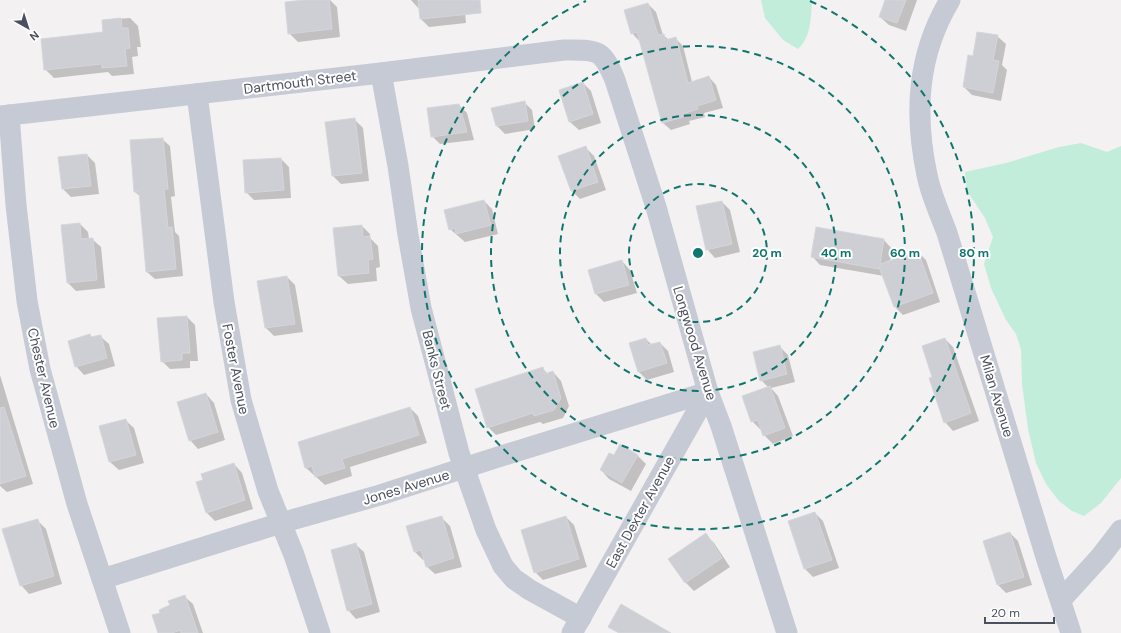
<svg xmlns="http://www.w3.org/2000/svg" width="1121" height="633" font-family="'DM Sans',sans-serif">
  <rect width="100%" height="100%" fill="#f3f1f1"/>
  <!-- green -->
  <g fill="#c3eddb">
    <path d="M761 0H812C811 17 811 38 798 49L783 40 765 18Z"/>
    <path d="M1081 143 1107 152 1121 146V478L1101 503 1084 516 1072 511 1059 501 1046 484 1036 463 1028 429 1022 384 1021 350 1016 334 1006 320 991 288 984 264 993 237 985 218 967 191 965 172 1006 163 1059 147Z"/>
  </g>
  <!-- shadow -->
  <g fill="#0003">
    <path d="M313 0H330L337 7 340 37 298 42 289 33Z"/>
    <path d="M411 0H464L466 23 429 27 420 18V10Z"/>
    <path d="M886 0H917L906 31 889 25 880 17Z"/>
    <path d="M648 4 656 12 663 35 669 40 675 38 683 46 692 82 709 77 716 85 723 108 704 113 705 117 689 121 690 124 671 130 663 123 640 42 632 33Z"/>
    <path d="M130 18 138 26 141 47H137L138 56 132 57 134 74 112 76 108 72 54 78 45 69 104 33 103 20Z"/>
    <path d="M997 36 1006 44 1002 65 1007 70 1001 101 972 95 964 87 969 56 974 57Z"/>
    <path d="M583 83 591 91 601 123 579 130 570 122 560 90Z"/>
    <path d="M524 102 532 110 535 129 505 134 497 126Z"/>
    <path d="M459 105 467 113 474 140 440 144 432 136Z"/>
    <path d="M354 119 363 128 369 181 341 184 333 176Z"/>
    <path d="M162 139 170 146 175 196 171 197 175 232 179 236 183 276 155 279 147 272 141 197 135 192Z"/>
    <path d="M585 147 594 156 606 190 580 199 572 191Z"/>
    <path d="M87 155 95 163 99 194 71 197 63 189 59 158Z"/>
    <path d="M281 159 289 167 291 198 254 200 246 192Z"/>
    <path d="M484 201 492 209 498 234 465 242 450 229Z"/>
    <path d="M722 202 730 210 740 252 715 258 707 249Z"/>
    <path d="M80 224 88 232 89 239H92L101 247 105 288 76 291 68 283Z"/>
    <path d="M362 226 370 234V238L378 246 380 267 376 268 377 281 348 284 339 276Z"/>
    <path d="M817 228 884 240 892 249 890 262 918 252 926 260 940 302 903 315 894 306 884 276 820 265 812 256Z"/>
    <path d="M622 261 630 270 637 293 604 302 596 294 589 271Z"/>
    <path d="M287 277 295 285 303 332 274 336 266 328Z"/>
    <path d="M187 317 195 325 198 361H190V368L170 369 162 361Z"/>
    <path d="M89 335 92 338 100 336 109 344 115 366 84 375 76 366Z"/>
    <path d="M646 339 652 345 660 343 668 351 674 372 647 380 639 372Z"/>
    <path d="M945 339 953 347 979 421 953 431 945 422Z"/>
    <path d="M780 347 788 355 795 382 771 388 778 396 793 436 773 444 764 435 762 429 761 430 752 421 769 388 761 380Z"/>
    <path d="M543 369 548 374 553 372 561 381 569 406 563 418 543 424 540 422 496 435 488 427Z"/>
    <path d="M0 375 33 484 7 492 0 486Z"/>
    <path d="M206 394 214 403 225 440 198 449 190 440Z"/>
    <path d="M410 408 418 416 427 443 350 467 352 476 325 485 306 468 299 443Z"/>
    <path d="M125 420 134 428 144 463 119 470 110 462Z"/>
    <path d="M621 446 638 456 646 464 631 491 609 479 601 470 615 456Z"/>
    <path d="M234 464 242 473 253 509 215 521 207 513 204 481Z"/>
    <path d="M815 513 823 521 839 568 813 577 805 569 789 522Z"/>
    <path d="M441 517 450 526 462 567 435 574 426 566 425 560H423L415 552 408 527Z"/>
    <path d="M566 517 574 525 587 567 543 580 535 572Z"/>
    <path d="M37 520 46 529 62 584 29 594 21 585Z"/>
    <path d="M1010 533 1018 541 1032 585 1006 593 998 585 984 541Z"/>
    <path d="M706 535 714 543 730 567 694 591 686 583Z"/>
    <path d="M355 544 364 552 380 612 356 619 348 610Z"/>
    <path d="M184 596 193 604 203 633H160L171 606Z"/>
  </g>
  <!-- building -->
  <g fill="#cecfd5" stroke="#d5d6dc">
    <path d="M304 0H329L332 29 288 34 285 2Z"/>
    <path d="M418 0H480L481 13 420 19Z"/>
    <path d="M885 0H906L897 23 879 17Z"/>
    <path d="M648 3 658 35 664 34 665 40 676 37 688 83 709 76 716 100 697 106 698 109 682 114 683 117 662 123 637 32 631 34 624 10Z"/>
    <path d="M121 18 122 28H128L130 48 125 49 127 66 102 68V64L44 70 41 39 103 32 102 20Z"/>
    <path d="M977 32 998 35 993 60 999 61 993 93 963 87 968 55 973 56Z"/>
    <path d="M583 82 593 114 569 122 559 90Z"/>
    <path d="M525 101 528 121 496 126 491 108Z"/>
    <path d="M459 104 467 132 431 137 427 108Z"/>
    <path d="M355 118 362 173 332 176 325 122Z"/>
    <path d="M163 138 168 189H164L168 228 172 227 176 269 146 272 139 192H134L130 140Z"/>
    <path d="M586 146 598 182 571 191 558 156Z"/>
    <path d="M87 154 91 186 62 189 58 157Z"/>
    <path d="M281 158 284 190 245 193 243 160Z"/>
    <path d="M484 200 491 225 456 234 455 228 449 230 444 210Z"/>
    <path d="M722 201 732 244 706 250 696 206Z"/>
    <path d="M80 223 81 239 93 238 97 280 67 283 61 225Z"/>
    <path d="M362 225 363 237 370 236 373 259 368 260 369 273 338 276 333 228Z"/>
    <path d="M816 227 884 239 880 264 918 251 933 293 894 307 879 267V269L811 257Z"/>
    <path d="M622 260 629 285 595 294 588 270Z"/>
    <path d="M287 276 295 324 265 328 257 281Z"/>
    <path d="M187 316 190 353H182V360L161 362 157 318Z"/>
    <path d="M90 334 91 337 101 335 107 358 75 367 68 341Z"/>
    <path d="M646 338 648 345 660 342 667 363 638 372 629 343Z"/>
    <path d="M945 338 971 413 944 423 929 378 932 377 922 346Z"/>
    <path d="M780 345 787 374 760 381 753 352Z"/>
    <path d="M543 367 545 374 553 371 561 398 554 410 534 416 533 413 487 428 475 389Z"/>
    <path d="M770 386 785 428 763 436 758 420 751 422 742 396Z"/>
    <path d="M206 393 218 432 189 441 177 402Z"/>
    <path d="M4 407 26 476 0 484V408Z"/>
    <path d="M410 407 419 435 342 459 345 468 315 477 312 466 305 468 298 442Z"/>
    <path d="M126 419 136 455 109 462 99 426Z"/>
    <path d="M620 444 638 455 622 483 600 470 609 453 614 455Z"/>
    <path d="M234 463 245 500 206 513 196 482 203 480 201 474Z"/>
    <path d="M815 512 832 560 804 569 788 521Z"/>
    <path d="M442 516 454 558 426 567 421 550 414 552 406 526Z"/>
    <path d="M566 516 579 559 534 573 521 530Z"/>
    <path d="M38 519 54 576 20 586 2 529Z"/>
    <path d="M1010 532 1024 577 997 585 983 541Z"/>
    <path d="M706 533 722 558 685 583 668 559Z"/>
    <path d="M356 543 372 604 347 611 331 550Z"/>
    <path d="M185 595 198 633H181L180 630 172 633H158L152 615 160 613 159 610 170 605 168 601Z"/>
    <path d="M621 604 671 633H619L608 627Z"/>
  </g>
  <g fill="none" stroke-linecap="round" stroke-linejoin="round">
    <!-- street -->
    <g stroke="#c5cad4" stroke-width="21">
      <path d="M950 0C917 55 914 113 927 175 931 195 940 214 947 233L1046 557 1071 633"/>
      <path d="M381 73 398 166 408 235 421 308 459 453 486 530 503 566 514 579 530 590 581 618"/>
      <path d="M197 94 224 302 241 400 268 491 294 555 320 633"/>
      <path d="M9 115 16 205 27 301 40 369 77 504 120 633"/>
      <path d="M0 116 381 73 564 50C597 50 602 48 615 80L656 207 708 392 721 426 787 633"/>
      <path d="M102 579 281 523 380 495 495 458 708 392"/>
      <path d="M1061 600 1101 556 1121 530"/>
      <path d="M572 633 708 392"/>
    </g>
  </g>
  <!-- distance rings -->
  <g fill="none" stroke="#0f766e" stroke-width="2" stroke-dasharray="7 5">
    <circle cx="698" cy="253" r="69"/>
    <circle cx="698" cy="253" r="138"/>
    <circle cx="698" cy="253" r="207"/>
    <path d="M810 1A276 276 0 1 1 586 1"/>
  </g>
  <g text-anchor="middle" dominant-baseline="central" stroke-width="4" stroke-linejoin="round" paint-order="stroke">
    <!-- street labels -->
    <g font-size="14" fill="#4a505d" stroke="#fff">
      <text transform="translate(300 82) rotate(-7)">Dartmouth Street</text>
      <text transform="translate(695 343) rotate(73)">Longwood Avenue</text>
      <text transform="translate(236 369) rotate(79)">Foster Avenue</text>
      <text transform="translate(437 370) rotate(76)">Banks Street</text>
      <text transform="translate(44 378) rotate(77)">Chester Avenue</text>
      <text transform="translate(997 396) rotate(73)">Milan Avenue</text>
      <text transform="translate(406 487) rotate(-17)">Jones Avenue</text>
      <text transform="translate(640 512) rotate(-61)">East Dexter Avenue</text>
    </g>
  </g>
  <circle cx="698" cy="253" r="6" fill="#0f766e" stroke="#fff" stroke-width="2"/>
  <g font-size="12" text-anchor="middle" font-weight="bold" fill="#0f766e" stroke="#fff" stroke-width="4" stroke-linejoin="round" paint-order="stroke">
    <text x="767" y="257">20 m</text>
    <text x="836" y="257">40 m</text>
    <text x="905" y="257">60 m</text>
    <text x="974" y="257">80 m</text>
  </g>
  <!-- north arrow -->
  <g transform="translate(28 28) rotate(141)" stroke="#ffffff" stroke-width="3" paint-order="stroke">
  <path d="M0-3L7 15L0 10L-7 15Z" fill="#4a505d"/>
  <text y="-6" font-size="11" font-weight="bold" text-anchor="middle" fill="#4a505d">N</text>
  </g>
  <!-- scale -->
  <path d="M985 617v6h69v-6" fill="none" stroke="#4a505d" stroke-width="2"/>
  <text x="991" y="617" font-size="12" fill="#4a505d" stroke="#ffffff" stroke-width="3" paint-order="stroke">20 m</text>
</svg>
